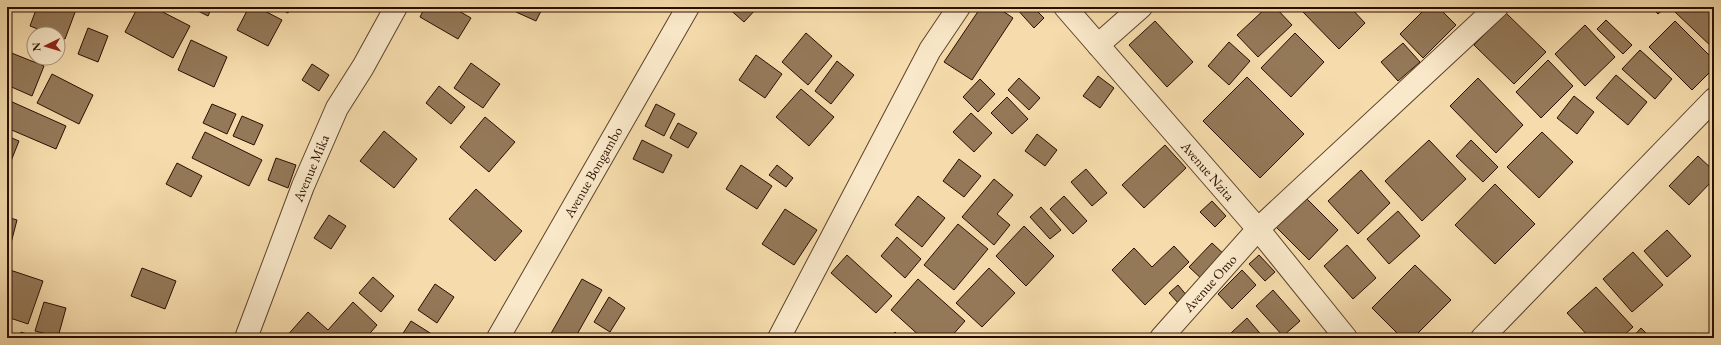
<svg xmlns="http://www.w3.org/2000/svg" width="1721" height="345" font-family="'EB Garamond',serif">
  <rect width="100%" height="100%" fill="#f6dcac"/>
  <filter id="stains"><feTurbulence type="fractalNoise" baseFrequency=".005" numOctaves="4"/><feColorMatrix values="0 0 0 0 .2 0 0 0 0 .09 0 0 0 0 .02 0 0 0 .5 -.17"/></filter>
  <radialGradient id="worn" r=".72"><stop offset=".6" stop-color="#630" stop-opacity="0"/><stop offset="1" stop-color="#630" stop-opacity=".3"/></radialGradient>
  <!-- building -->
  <g fill="#947959" stroke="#2a0e00">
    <path d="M37 7H77L65 39 58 37V34H51L30 26Z"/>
    <path d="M138 7H153L190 26 173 58 125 32Z"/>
    <path d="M190 7H212L208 16Z"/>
    <path d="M249 7H257L282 20 268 46 237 30Z"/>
    <path d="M276 7H291L288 13Z"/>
    <path d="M425 7H452L471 18 458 39 420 17Z"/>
    <path d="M518 7H543L536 21 516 12Z"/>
    <path d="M727 7H758L744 22Z"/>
    <path d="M981 7H997L1013 18 972 80 944 62Z"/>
    <path d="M1015 7H1033L1044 18 1034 28Z"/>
    <path d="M1267 7H1275L1292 25 1258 57 1237 35Z"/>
    <path d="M1306 7H1350L1365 23 1339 49 1302 11Z"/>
    <path d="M1427 7H1438L1456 25 1423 58 1400 34Z"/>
    <path d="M1651 7H1666L1658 14Z"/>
    <path d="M1680 7H1714V49L1675 12Z"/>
    <path d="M1506 13 1546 52 1514 84 1474 45Z"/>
    <path d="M1606 20 1632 45 1623 54 1597 29Z"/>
    <path d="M1155 21 1193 62 1167 87 1129 45Z"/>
    <path d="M1675 21 1714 60V68L1692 90 1649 47Z"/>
    <path d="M1585 25 1615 57 1585 86 1555 54Z"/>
    <path d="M88 28 108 36 98 62 78 54Z"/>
    <path d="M806 33 832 56 808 85 782 62Z"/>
    <path d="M1295 33 1324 62 1291 97 1261 68Z"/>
    <path d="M191 40 227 57 214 87 178 70Z"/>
    <path d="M1229 42 1250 61 1229 85 1208 66Z"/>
    <path d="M1403 43 1420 62 1398 81 1381 62Z"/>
    <path d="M1640 50 1672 79 1655 99 1622 69Z"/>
    <path d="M9 52 44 66 32 96 7 85V56Z"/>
    <path d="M756 55 782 74 765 98 739 80Z"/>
    <path d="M1548 60 1573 86 1541 118 1516 92Z"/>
    <path d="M837 61 854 75 831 104 815 91Z"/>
    <path d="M471 63 500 84 483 108 454 88Z"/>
    <path d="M312 64 329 75 319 91 302 80Z"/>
    <path d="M52 74 93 95 79 124 37 103Z"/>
    <path d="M1616 75 1647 102 1628 125 1596 98Z"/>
    <path d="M1098 76 1114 88 1100 108 1083 96Z"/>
    <path d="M1247 77 1304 134 1260 178 1203 121Z"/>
    <path d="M1019 78 1040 98 1029 110 1008 90Z"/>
    <path d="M1478 78 1523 125 1496 153 1450 106Z"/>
    <path d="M980 79 995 94 978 112 963 97Z"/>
    <path d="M439 86 465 107 451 124 426 103Z"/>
    <path d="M801 89 834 117 809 146 776 117Z"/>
    <path d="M1574 96 1594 112 1577 134 1557 118Z"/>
    <path d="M1007 97 1028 119 1012 134 991 113Z"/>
    <path d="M10 101 66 126 56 149 7 128V108Z"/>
    <path d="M212 104 236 114 227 134 203 123Z"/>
    <path d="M656 104 675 114 664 136 645 126Z"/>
    <path d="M971 113 992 133 974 152 953 132Z"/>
    <path d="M242 116 263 125 254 145 233 136Z"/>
    <path d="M485 117 515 142 489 172 460 147Z"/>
    <path d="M678 123 697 133 688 148 670 138Z"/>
    <path d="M384 131 417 159 394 188 360 161Z"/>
    <path d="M205 132 262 160 249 186 192 158Z"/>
    <path d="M1542 132 1573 162 1539 198 1507 167Z"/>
    <path d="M1037 134 1057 150 1045 166 1025 151Z"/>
    <path d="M7 136 19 141 7 171Z"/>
    <path d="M642 140 672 155 663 173 633 159Z"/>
    <path d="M1429 140 1466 179 1422 221 1385 181Z"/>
    <path d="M1471 140 1498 167 1483 182 1456 156Z"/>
    <path d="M1165 145 1186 168 1144 208 1122 185Z"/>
    <path d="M1698 156 1714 171V179L1689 205 1669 186Z"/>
    <path d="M276 158 296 165 288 188 268 180Z"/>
    <path d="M959 159 981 176 964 197 943 181Z"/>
    <path d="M177 163 202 176 191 197 166 184Z"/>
    <path d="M741 165 772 186 757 209 726 189Z"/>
    <path d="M777 165 793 178 786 187 769 175Z"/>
    <path d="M1086 169 1107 193 1092 206 1071 182Z"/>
    <path d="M1361 170 1390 203 1358 234 1328 201Z"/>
    <path d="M994 179 1013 195 997 214 1010 225 994 245 962 217Z"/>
    <path d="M1495 184 1535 224 1495 264 1455 225Z"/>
    <path d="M476 189 522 231 495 261 449 219Z"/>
    <path d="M918 196 945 218 922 247 895 225Z"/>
    <path d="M1064 196 1087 221 1073 234 1050 209Z"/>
    <path d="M1304 196 1338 230 1309 260 1275 226Z"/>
    <path d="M1212 201 1226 216 1215 227 1200 212Z"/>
    <path d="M1041 207 1061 230 1050 239 1030 217Z"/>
    <path d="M785 209 817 230 794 265 762 244Z"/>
    <path d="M1398 211 1420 236 1389 264 1367 239Z"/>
    <path d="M329 215 346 226 331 249 314 238Z"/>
    <path d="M7 217 17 220 11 243 7 242Z"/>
    <path d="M958 224 988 249 954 290 924 265Z"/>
    <path d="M1024 226 1054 256 1026 286 996 256Z"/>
    <path d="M1667 230 1691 256 1667 277 1644 251Z"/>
    <path d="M897 237 921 259 905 278 881 256Z"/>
    <path d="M1212 243 1227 257 1204 281 1189 267Z"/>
    <path d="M1347 245 1376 278 1353 299 1324 266Z"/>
    <path d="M1174 246 1189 262 1145 305 1112 270 1134 248 1152 267Z"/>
    <path d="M1633 252 1663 285 1632 312 1603 279Z"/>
    <path d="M847 255 892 296 876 313 831 273Z"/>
    <path d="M1259 255 1275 272 1265 281 1249 264Z"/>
    <path d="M1415 265 1451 300 1413 338H1402L1372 308Z"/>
    <path d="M142 268 176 281 165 309 131 296Z"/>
    <path d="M989 268 1015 293 982 327 956 303Z"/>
    <path d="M7 269 43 281 28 324 7 317Z"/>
    <path d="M1242 270 1256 285 1232 309 1218 294Z"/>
    <path d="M373 277 394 296 381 312 359 293Z"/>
    <path d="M582 279 602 290 575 338H551L549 337Z"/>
    <path d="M918 279 965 321 950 338H922L891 310Z"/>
    <path d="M435 284 454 297 437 323 418 310Z"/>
    <path d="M1178 285 1188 297 1179 304 1169 293Z"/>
    <path d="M1596 287 1633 327 1621 338H1590L1567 313Z"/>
    <path d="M1273 290 1300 321 1283 336 1256 306Z"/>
    <path d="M609 297 625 308 610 332 594 322Z"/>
    <path d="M44 302 66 308 58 337 35 331Z"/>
    <path d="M353 302 377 325 366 338H285L308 312 328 330Z"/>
    <path d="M1247 318 1264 338H1236L1231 333Z"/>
    <path d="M411 321 438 338H400Z"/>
    <path d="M1641 328 1651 338H1632Z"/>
    <path d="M21 332 39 338H19Z"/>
    <path d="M895 332 901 338H890Z"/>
    <path d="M1310 333 1314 338H1304Z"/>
  </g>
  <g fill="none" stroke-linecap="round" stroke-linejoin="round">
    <defs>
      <g id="minor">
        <path d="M1065 7 1258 229 1346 338"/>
        <path d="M1098 45 1141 7"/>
        <path d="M246 338 303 186 337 108 363 67 396 7"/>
        <path d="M498 338 688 7"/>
        <path d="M779 338 930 50 959 7"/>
        <path d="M1161 338 1258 229 1497 7"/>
        <path d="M1482 338 1714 99"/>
      </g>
    </defs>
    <!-- minor casing -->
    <use href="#minor" stroke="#5d422b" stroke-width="24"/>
    <!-- minor -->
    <use href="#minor" stroke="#f9e8c9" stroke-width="22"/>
  </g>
  <g text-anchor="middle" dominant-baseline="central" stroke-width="3" stroke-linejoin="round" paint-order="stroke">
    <!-- street labels -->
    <g font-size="14" fill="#2a0e00" stroke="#f9e8c9">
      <text transform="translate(311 168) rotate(-67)">Avenue Mika</text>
      <text transform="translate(1208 171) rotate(49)">Avenue Nzita</text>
      <text transform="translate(593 172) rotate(-60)">Avenue Bongambo</text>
      <text transform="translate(1210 283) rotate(-48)">Avenue Omo</text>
    </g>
  </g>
  <!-- margin -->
  <rect width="1721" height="345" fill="none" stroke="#f6dcac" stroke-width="24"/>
  <rect x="8" y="8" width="1705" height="329" fill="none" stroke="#2a0e00" stroke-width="2"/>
  <rect x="12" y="12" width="1697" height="321" fill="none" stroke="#2a0e00"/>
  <!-- north arrow -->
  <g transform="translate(46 46) rotate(265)"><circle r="19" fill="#f9e8c9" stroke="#a69179"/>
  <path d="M0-3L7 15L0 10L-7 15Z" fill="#8f2418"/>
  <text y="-6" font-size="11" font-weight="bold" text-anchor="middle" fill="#2a0e00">N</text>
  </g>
  <rect width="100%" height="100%" filter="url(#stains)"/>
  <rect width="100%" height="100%" fill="url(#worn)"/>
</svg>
